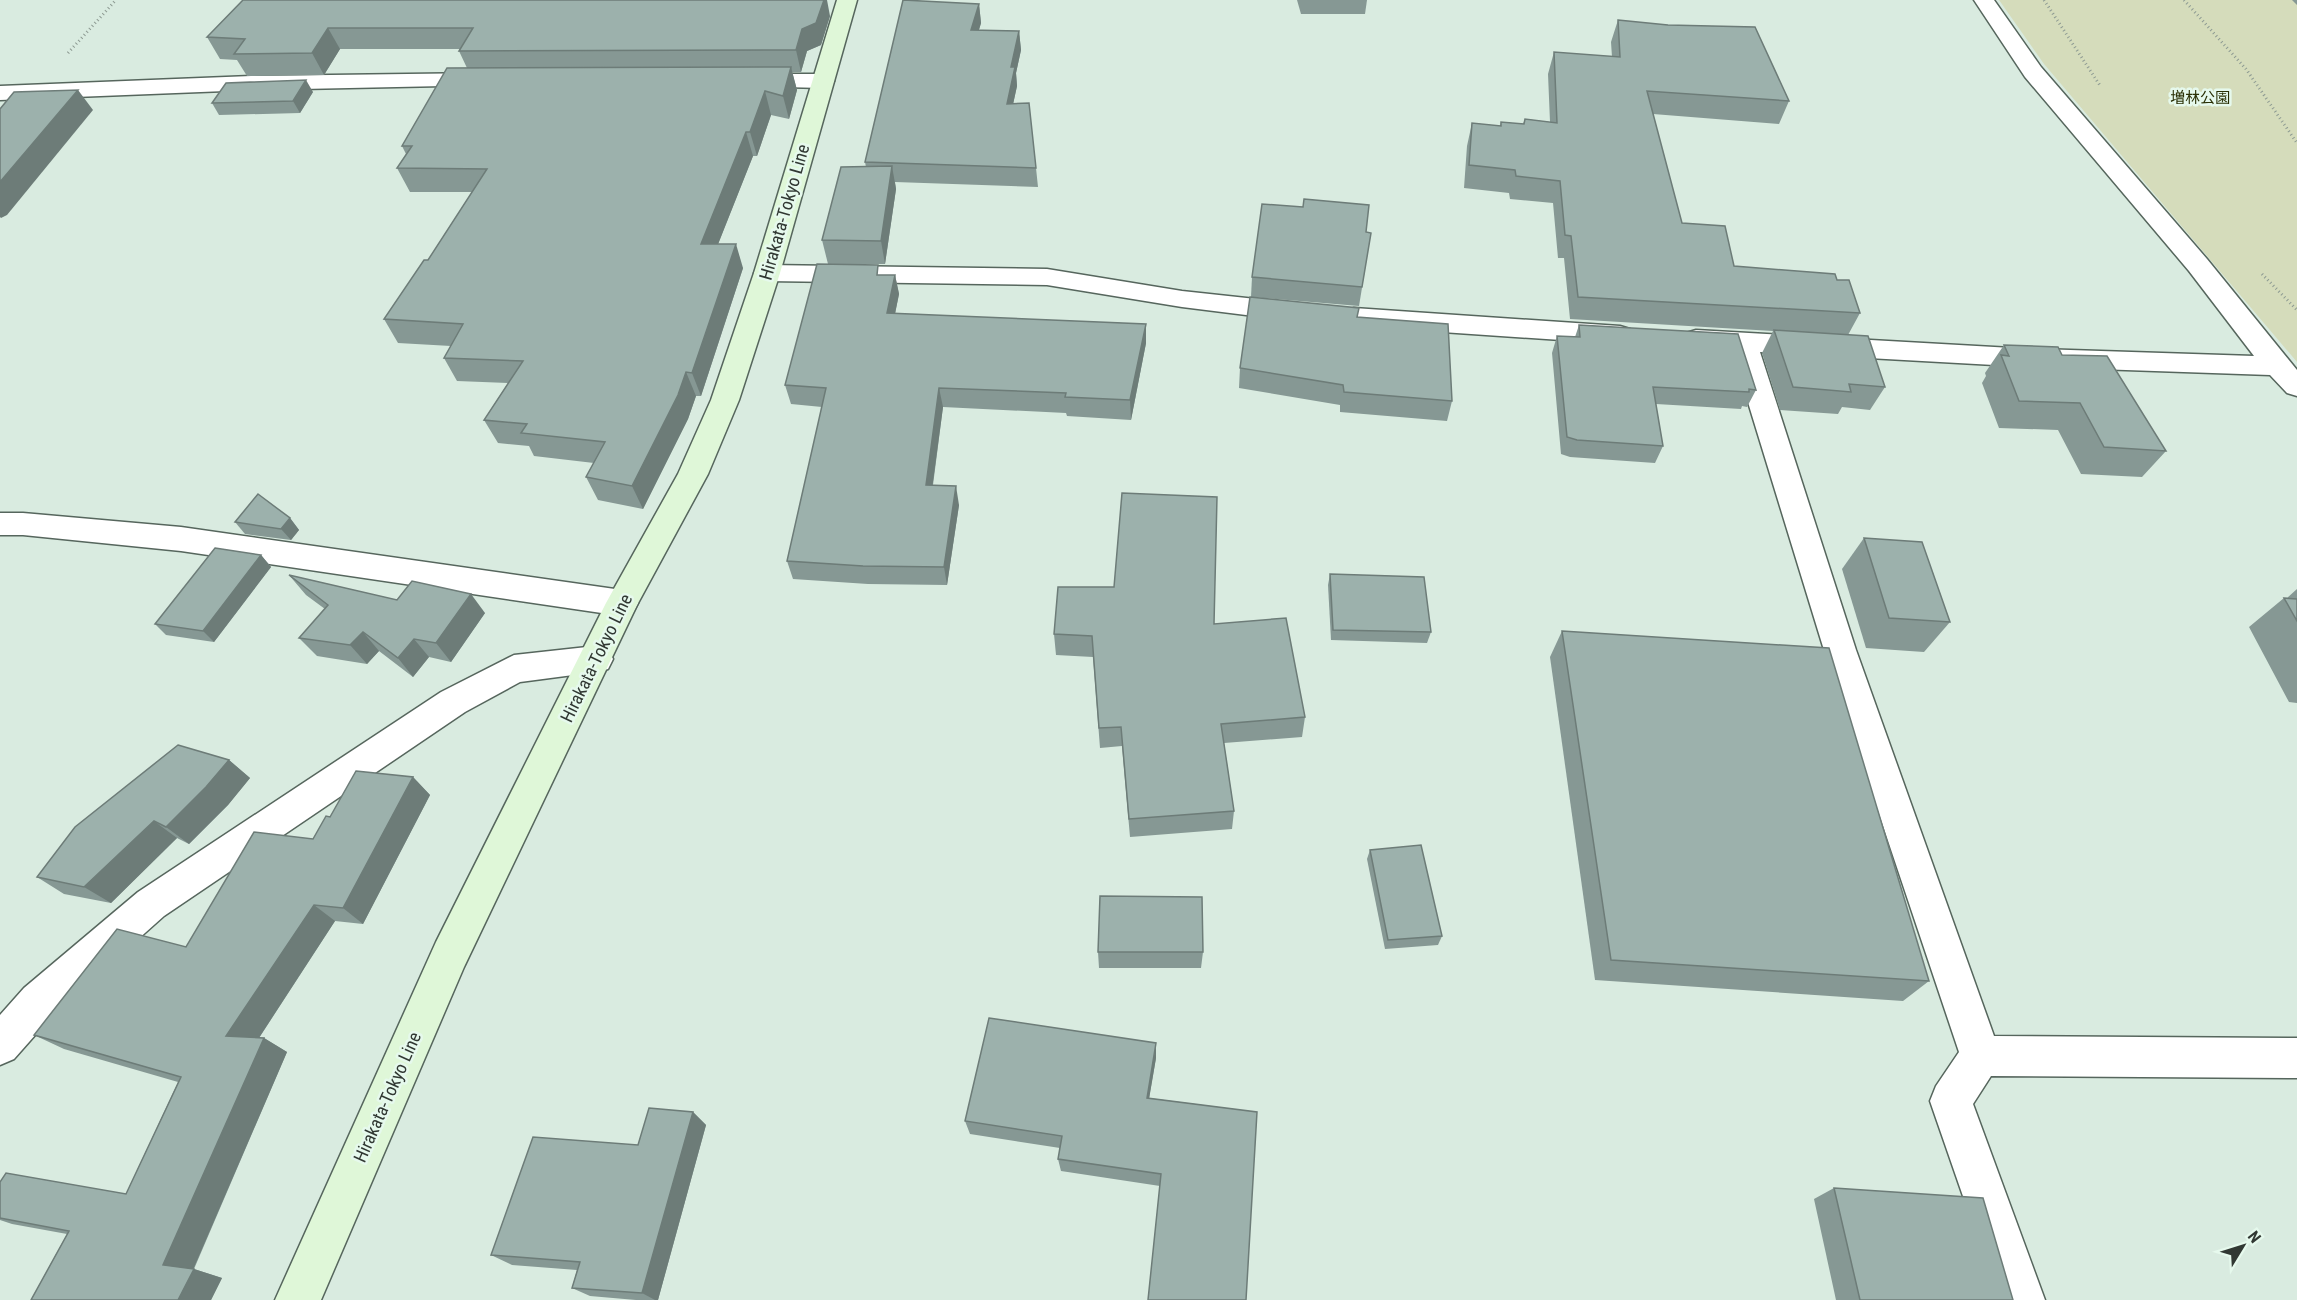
<svg xmlns="http://www.w3.org/2000/svg" width="2297" height="1300" font-family="'Roboto Condensed','Noto Sans JP',sans-serif">
  <rect width="100%" height="100%" fill="#d9ebe0"/>
  <!-- green -->
  <path fill="#d5dcbb" d="M1999 0H2297V362L2044 64Z"/>
  <g fill="none" stroke-linecap="round" stroke-linejoin="round">
    <defs>
      <g id="minor">
        <path d="M1974 0H1994L2041 67 2207 259 2297 370V396L2287 393 2270 375 2012 366 1760 352 1856 650 1994 1036 2297 1038V1078L1991 1076 1973 1104 2045 1300H1999L1930 1101 1936 1086 1959 1052 1824 650 1732 350 1686 345 1682 339 1686 333 1696 330 2012 348 2254 356 2189 271 2025 77Z"/>
        <path d="M767 265 1047 269 1182 291 1294 303 1303 306 1307 312 1303 318 1294 321 1182 307 1047 285 767 281 758 279 754 273 758 267Z"/>
        <path d="M1354 308 1620 326 1630 329 1633 335 1630 341 1620 344 1354 326 1345 323 1341 317 1345 311Z"/>
        <path d="M0 513H23L181 527 622 590 633 594 638 603 633 612 622 616 181 551 23 535H0Z"/>
        <path d="M596 646 608 649 613 659 608 669 596 672 520 682 465 712 164 916 52 1016 14 1059 0 1065V1015L24 988 138 892 441 692 514 655Z"/>
      </g>
      <g id="tertiary">
        <path d="M484 73 492 75 495 80 492 85 251 90 0 100V86L251 76Z"/>
        <path d="M749 74H823L831 76 834 81 831 86 823 88 741 86 738 81 741 76Z"/>
      </g>
      <path id="secondary" d="M837 0H857L780 273 739 400 708 474 637 605 464 967 321 1300H275L436 942 606 603 678 474 711 400 754 273Z"/>
    </defs>
    <!-- minor casing -->
    <use href="#minor" stroke="#56665d" stroke-width="3"/>
    <!-- tertiary casing -->
    <use href="#tertiary" stroke="#56665d" stroke-width="3"/>
    <!-- secondary casing -->
    <use href="#secondary" stroke="#56665d" stroke-width="3"/>
    <!-- path -->
    <g stroke="#8d9a92" stroke-width="3" stroke-dasharray="1 3" stroke-linecap="butt">
      <path d="M2044 0 2101 87"/>
      <path d="M2184 0 2246 69 2297 143"/>
      <path d="M68 53 116 0"/>
      <path d="M2262 274 2297 310"/>
    </g>
    <!-- minor -->
    <use href="#minor" fill="#fff" fill-rule="evenodd"/>
    <!-- tertiary -->
    <use href="#tertiary" fill="#fff" fill-rule="evenodd"/>
    <!-- secondary -->
    <use href="#secondary" fill="#dff7d8" fill-rule="evenodd"/>
  </g>
  <!-- wall -->
  <g fill="#869894">
    <path d="M243 0 830 16 821 45 807 51 801 72H792L797 90 789 119 771 115 757 156H753L718 244 743 268 701 396H696L688 419 643 509 598 500 586 477 594 463 534 456 529 446 498 443 484 420 508 383 457 381 444 358 451 346 398 343 384 319 428 260 472 192H410L397 168 406 154 402 146 467 68 459 51 460 49H340L324 75 247 76 237 60 220 59 207 37Z"/>
    <path d="M1297 0H1367L1365 14H1301Z"/>
    <path d="M2292 0H2297V5Z"/>
    <path d="M979 4 981 23 979 30 1019 31 1021 50 1016 73 1017 86 1013 104 1036 168 1038 187 895 182 896 189 885 264H828L822 240 866 167 865 162Z"/>
    <path d="M1618 20 1789 101 1779 124 1653 114 1682 223 1734 266 1837 280 1860 313 1848 335 1885 387 1870 410 1842 407 1838 414 1780 410 1762 353 1773 331 1570 319 1564 258H1558L1553 203 1510 199 1509 193 1464 188 1467 146 1472 123 1500 126 1501 122 1523 124 1525 119 1550 122 1548 74 1554 52 1612 57 1611 42Z"/>
    <path d="M313 92 300 113 219 115 212 103Z"/>
    <path d="M1366 232 1371 233 1359 306 1251 297 1252 277Z"/>
    <path d="M880 275H895L899 294 895 314 1146 324V343L1131 420 1067 416 1066 413 943 407 933 485 959 505 947 585 868 584 793 579 787 561 822 407 791 404 785 385Z"/>
    <path d="M1357 317 1452 401 1447 421 1340 412V405L1239 388 1240 368Z"/>
    <path d="M1579 325 1756 390 1747 407 1742 406 1741 409 1656 404 1663 446 1655 463 1570 457 1561 454 1552 353 1557 336 1575 337Z"/>
    <path d="M2004 345 2062 355 2166 451 2142 477 2081 474 2058 430 1999 428 1982 383 1986 376 1985 373Z"/>
    <path d="M290 518 299 530 291 540 245 534 235 522Z"/>
    <path d="M1864 538 1950 622 1924 652 1866 648 1842 569Z"/>
    <path d="M261 555 271 567 214 642 166 635 155 624Z"/>
    <path d="M1330 574 1431 632 1427 643 1331 640 1328 585Z"/>
    <path d="M289 575 397 600 485 613 451 662 429 657 413 677 379 651 367 664 317 656 299 638 325 609 306 595Z"/>
    <path d="M2297 589V703L2289 702 2249 627 2284 598H2287Z"/>
    <path d="M1214 624 1305 717 1302 737 1224 743 1234 811 1232 829 1130 837 1122 746 1100 748 1093 657 1056 655 1054 634Z"/>
    <path d="M1562 631 1929 981 1903 1001 1595 980 1550 657Z"/>
    <path d="M229 760 250 778 228 805 189 844 177 838 111 903 64 894 37 877Z"/>
    <path d="M413 777 430 795 363 924 335 921 259 1038H264L287 1052 194 1269 222 1278 211 1300H31L67 1234 12 1224 0 1220V1182L126 1194 178 1082 64 1049 34 1035 186 947 313 839 330 817Z"/>
    <path d="M1370 850 1442 936 1438 945 1385 949 1367 859Z"/>
    <path d="M1098 952H1203L1201 968H1099Z"/>
    <path d="M1156 1058 1149 1098 1257 1112 1160 1186 1061 1171 1058 1159 1060 1148 970 1134 965 1121Z"/>
    <path d="M693 1112 706 1125 658 1300H636L590 1296 572 1288 577 1270 512 1265 491 1255 638 1145Z"/>
    <path d="M1834 1188 2013 1300H1836L1814 1199Z"/>
  </g>
  <!-- shaded-wall -->
  <g fill="#6d7c78">
    <path d="M824 0H827L830 16 821 45 807 51 801 72 796 50 802 29Z"/>
    <path d="M979 4 981 23 973 49 971 30Z"/>
    <path d="M328 28 340 49 324 75 312 53Z"/>
    <path d="M1019 31 1021 50 1016 73 1017 86 1009 123 1007 104 1011 67Z"/>
    <path d="M791 67 797 90 789 119 783 96Z"/>
    <path d="M306 80 313 92 300 113 293 101Z"/>
    <path d="M78 90 93 110 7 215 1 218 0 217V182Z"/>
    <path d="M765 91 771 115 757 156 750 132Z"/>
    <path d="M746 132 753 156 709 267 701 244Z"/>
    <path d="M892 166 896 189 885 264 881 241Z"/>
    <path d="M736 244 743 268 701 396 692 373Z"/>
    <path d="M895 275 899 294 891 333 887 313Z"/>
    <path d="M1146 324V343L1131 420 1130 400Z"/>
    <path d="M686 372 696 396 688 419 643 509 632 486Z"/>
    <path d="M939 388 943 407 930 504 926 485Z"/>
    <path d="M956 486 959 505 947 585 944 567Z"/>
    <path d="M290 518 299 530 291 540 281 529Z"/>
    <path d="M261 555 271 567 214 642 203 631Z"/>
    <path d="M471 594 485 613 451 662 436 643Z"/>
    <path d="M363 632 379 651 367 664 350 645Z"/>
    <path d="M414 639 429 657 413 677 398 658Z"/>
    <path d="M229 760 250 778 228 805 189 844 166 827Z"/>
    <path d="M413 777 430 795 363 924 343 908Z"/>
    <path d="M154 821 177 838 111 903 84 887Z"/>
    <path d="M314 905 335 921 251 1050 226 1036Z"/>
    <path d="M264 1038 287 1052 192 1272 194 1269 222 1278 211 1300H178L163 1265Z"/>
    <path d="M1156 1043V1058L1147 1111V1098Z"/>
    <path d="M693 1112 706 1125 658 1300H655L642 1293Z"/>
  </g>
  <!-- building -->
  <g fill="#9cb1ac" stroke="#6d7c78" stroke-width="1.5">
    <path d="M243 0H824L816 23 802 29 796 50 459 51 473 28H328L312 53 234 54 245 39 207 37Z"/>
    <path d="M903 0 979 4 971 30 1019 31 1011 67H1015L1007 104 1029 103 1036 168 865 162Z"/>
    <path d="M1618 20 1668 25 1755 27 1789 101 1647 91 1682 223 1725 226 1734 266 1835 274 1837 280H1849L1860 313 1578 297 1571 236 1565 235 1560 181 1516 176 1515 170 1469 165 1472 123 1501 126V122L1524 124 1525 119 1557 123 1554 52 1620 57Z"/>
    <path d="M791 67 783 96 765 91 750 132H746L701 244H736L692 373 686 372 678 395 632 486 586 477 605 442 521 433 527 424 484 420 523 361 444 358 463 324 384 319 424 260H428L487 169 397 168 412 146H402L447 68Z"/>
    <path d="M306 80 293 101 212 103 226 83Z"/>
    <path d="M78 90 0 182V109L14 92Z"/>
    <path d="M892 166 881 241 822 240 841 167Z"/>
    <path d="M1304 199 1369 205 1366 232 1371 233 1362 287 1252 277 1262 204 1303 207Z"/>
    <path d="M817 264 878 265 877 275H895L887 313 1146 324 1130 400 1065 397 1066 393 939 388 926 485 956 486 944 567 863 566 787 561 826 388 785 385Z"/>
    <path d="M1250 297 1359 308 1357 317 1448 324 1452 401 1344 392 1343 385 1240 368Z"/>
    <path d="M1579 325 1738 334 1756 390 1749 389V392L1653 387 1663 446 1577 440 1567 437 1557 336 1580 337Z"/>
    <path d="M1774 330 1868 336 1885 387 1849 384 1851 392 1793 387Z"/>
    <path d="M2004 345 2058 347 2062 355 2107 356 2166 451 2104 447 2080 403 2019 401 2001 355 2009 356Z"/>
    <path d="M1122 493 1217 497 1214 624 1286 618 1305 717 1221 724 1234 811 1129 819 1121 727 1099 728 1092 636 1054 634 1058 587H1114Z"/>
    <path d="M258 494 290 518 281 529 235 522Z"/>
    <path d="M1864 538 1922 542 1950 622 1889 618Z"/>
    <path d="M215 548 261 555 203 631 155 624Z"/>
    <path d="M1330 574 1424 577 1431 632 1333 630Z"/>
    <path d="M289 575 397 600 412 581 471 594 436 643 414 639 398 658 363 632 350 645 299 638 328 605Z"/>
    <path d="M2284 598 2297 599V621Z"/>
    <path d="M1562 631 1829 648 1929 981 1611 960Z"/>
    <path d="M178 745 229 760 206 787 166 827 154 821 84 887 37 877 75 827Z"/>
    <path d="M356 771 413 777 343 908 314 905 226 1036 264 1038 163 1265 194 1269 178 1300H31L69 1231 0 1218V1182L6 1173 126 1194 181 1077 34 1035 117 929 186 947 254 832 313 839 326 816 330 817Z"/>
    <path d="M1421 845 1442 936 1388 940 1370 850Z"/>
    <path d="M1100 896 1202 897 1203 952H1098Z"/>
    <path d="M989 1018 1156 1043 1147 1098 1257 1112 1246 1300H1148L1161 1174 1058 1159 1062 1136 965 1121Z"/>
    <path d="M649 1108 693 1112 642 1293 572 1288 580 1262 491 1255 533 1137 638 1145Z"/>
    <path d="M1834 1188 1983 1198 2013 1300H1860Z"/>
  </g>
  <g text-anchor="middle" dominant-baseline="central" stroke-width="5" stroke-linejoin="round" paint-order="stroke">
    <!-- far-park labels -->
    <g font-size="15" fill="#2a3005" stroke="#e6f9ed">
      <text x="2200" y="98">増林公園</text>
    </g>
    <!-- street labels -->
    <g font-size="18" fill="#313833" stroke="#e6f9ed">
      <text transform="translate(784 212) rotate(-74)">Hirakata-Tokyo Line</text>
      <text transform="translate(596 658) rotate(-64)">Hirakata-Tokyo Line</text>
      <text transform="translate(387 1097) rotate(-66)">Hirakata-Tokyo Line</text>
    </g>
  </g>
  <!-- north arrow -->
  <g transform="translate(2243 1246) rotate(52)" stroke="#e6f9ed" stroke-width="4.5" paint-order="stroke">
  <path d="M0-4.5L10 22L0 15L-10 22Z" fill="#313833"/>
  <text y="-9" font-size="16" font-weight="bold" text-anchor="middle" fill="#313833">N</text>
  </g>
</svg>
